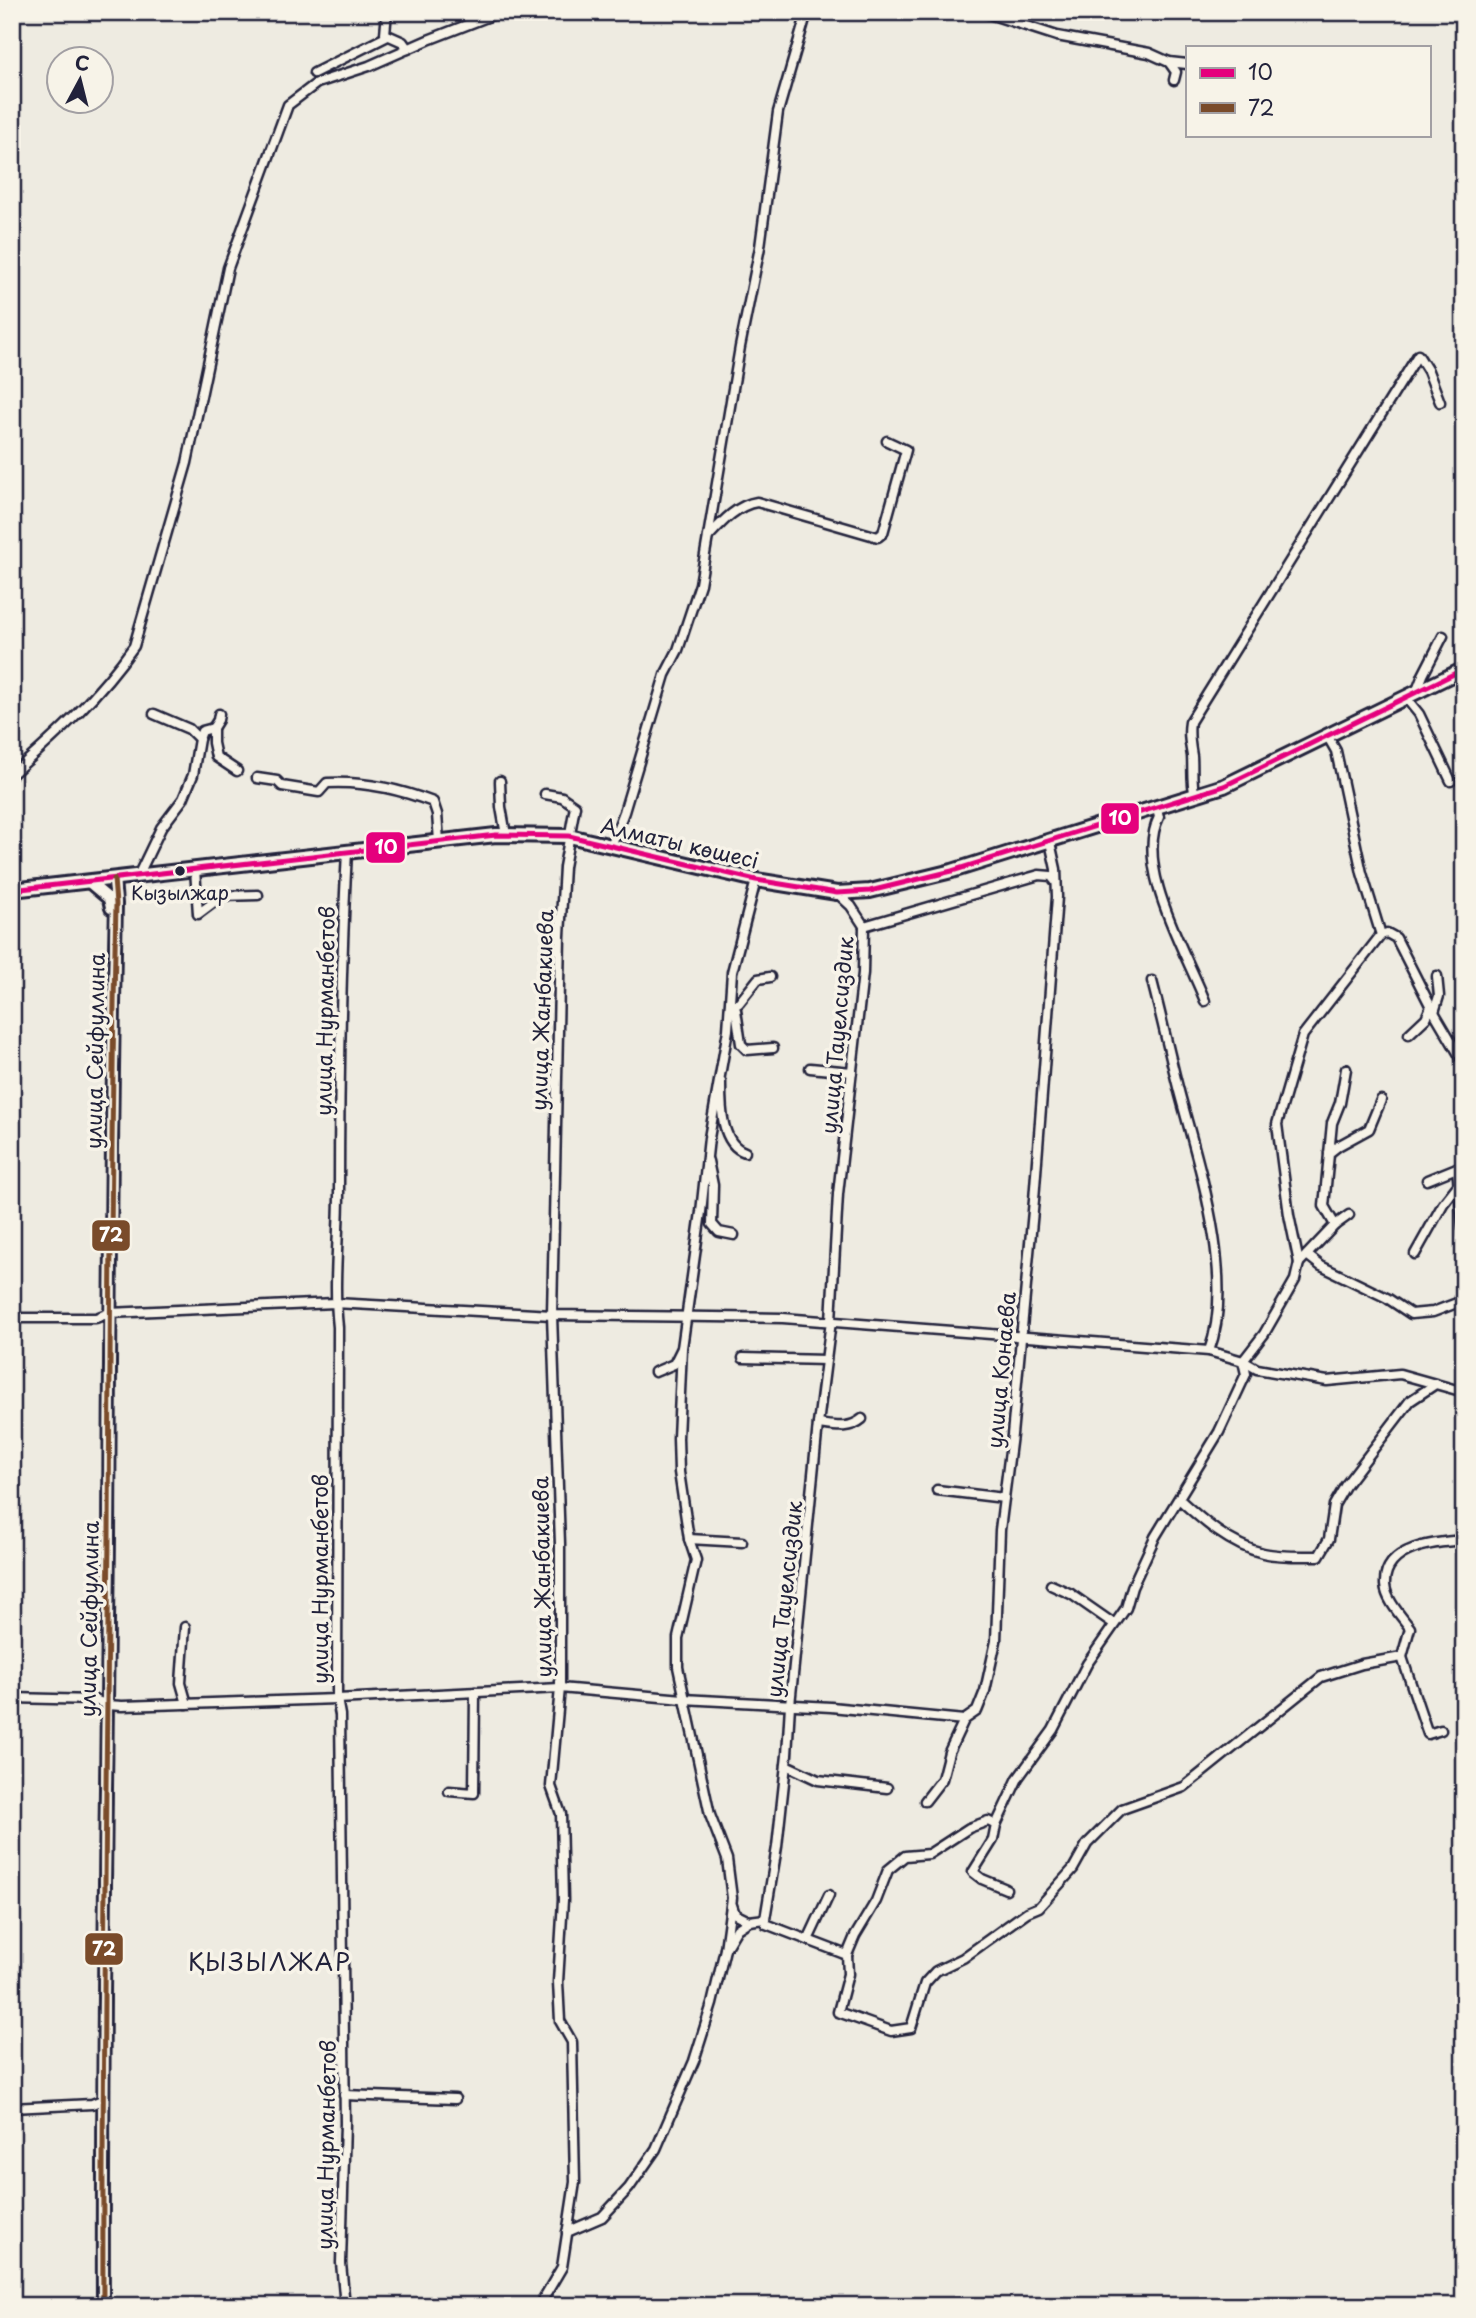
<svg xmlns="http://www.w3.org/2000/svg" width="1476" height="2318" font-family="'Playpen Sans',sans-serif">
  <rect width="100%" height="100%" fill="#eeebe1"/>
  <filter id="ink" filterUnits="userSpaceOnUse"><feTurbulence type="fractalNoise" baseFrequency=".0143" numOctaves="2"/><feDisplacementMap in="SourceGraphic" scale="14" xChannelSelector="R" yChannelSelector="G"/><feConvolveMatrix kernelMatrix="1 2 1 2 8 2 1 2 1" color-interpolation-filters="sRGB"/></filter>
  <g filter="url(#ink)">
    <g fill="none" stroke-linecap="round" stroke-linejoin="round">
      <defs>
        <g id="street">
          <path d="M387 12 385 34 403 42 408 49"/>
          <path d="M983 12 1057 36 1149 53 1169 62 1176 72 1174 80"/>
          <path d="M1169 62 1187 64"/>
          <path d="M314 73 388 36"/>
          <path d="M708 537C722 522 737 505 757 502L878 537 883 533 906 450 887 441"/>
          <path d="M1416 693 1423 675 1443 636"/>
          <path d="M1406 698 1419 714 1451 781"/>
          <path d="M213 728 218 720 219 714"/>
          <path d="M199 739 202 731 213 728V743L216 757 237 771"/>
          <path d="M12 774C57 735 100 695 134 646L187 463 228 268 288 105 317 83 369 66 428 40 500 12"/>
          <path d="M257 778 277 781 282 786 319 792 327 783C363 781 399 789 433 802L437 814 439 841"/>
          <path d="M500 781 501 807 506 835"/>
          <path d="M1195 796C1191 782 1193 770 1192 756 1190 744 1188 734 1190 722L1418 355 1428 371 1440 402"/>
          <path d="M1157 809 1159 817C1134 867 1186 952 1205 1001"/>
          <path d="M611 846 624 812 665 675 678 650 700 584 740 347 760 247 778 112 807 12"/>
          <path d="M195 869 198 914 222 896 258 895"/>
          <path d="M138 876 161 828 183 799 193 775 199 739 189 729 154 714"/>
          <path d="M837 893 851 906 864 926 863 973 838 1194 831 1321 818 1424 790 1705 787 1755 777 1847 765 1919 766 1924 847 1955 855 1936 876 1901 888 1870 905 1856 929 1854 969 1828 988 1821 996 1825 993 1840 973 1872 982 1879 1006 1889"/>
          <path d="M864 926 1039 875 1051 876 1056 882"/>
          <path d="M1381 935 1387 933 1396 938 1431 1007 1426 1018 1409 1034"/>
          <path d="M770 977 758 979 739 1003 731 1008 736 1010 741 1044 747 1050 773 1048"/>
          <path d="M1152 981C1162 1019 1170 1057 1180 1095 1199 1166 1236 1280 1209 1351"/>
          <path d="M1431 1007 1464 1063"/>
          <path d="M1434 1012 1439 996 1437 976"/>
          <path d="M810 1068 852 1072"/>
          <path d="M721 1082C721 1104 720 1144 745 1152"/>
          <path d="M1329 1153 1338 1146 1369 1129 1381 1100"/>
          <path d="M708 1161 713 1185 712 1224 719 1232 734 1235"/>
          <path d="M1457 1168 1464 1236"/>
          <path d="M1427 1180 1464 1165"/>
          <path d="M1335 1225 1324 1206 1332 1123 1340 1103 1346 1069"/>
          <path d="M1415 1254 1443 1204 1458 1185"/>
          <path d="M1307 1255 1321 1266 1387 1298 1411 1314 1433 1312 1462 1301"/>
          <path d="M1299 1263 1289 1215 1277 1124 1303 1035 1381 935 1362 873 1336 751 1328 737"/>
          <path d="M12 1318H96L109 1313 335 1303 552 1315 783 1318 1209 1351 1243 1361 1257 1369 1327 1381 1400 1374 1464 1392"/>
          <path d="M682 1348 678 1438 679 1472 689 1539 696 1560 678 1638V1667L710 1815 727 1859 732 1898 725 1949"/>
          <path d="M743 1358 826 1360"/>
          <path d="M1243 1361 1264 1334 1295 1280 1299 1263 1335 1225 1349 1215"/>
          <path d="M655 1372 674 1364 682 1348 701 1212 709 1138 728 1030 732 972 756 880"/>
          <path d="M818 1424C834 1426 849 1430 862 1419"/>
          <path d="M937 1490 1004 1498"/>
          <path d="M1179 1499C1203 1521 1230 1545 1263 1553 1281 1557 1300 1556 1319 1556L1329 1539 1334 1505 1345 1486 1410 1401 1434 1385"/>
          <path d="M689 1539 742 1542"/>
          <path d="M1051 1585 1071 1594 1114 1624"/>
          <path d="M185 1627 181 1683 187 1704"/>
          <path d="M1402 1657 1428 1734 1441 1730"/>
          <path d="M12 1698 95 1700 107 1705 122 1706 337 1699 560 1688 683 1699 831 1707 964 1720 977 1711 985 1691 996 1641 1000 1530 1012 1435 1034 1200 1057 897 1056 869 1050 842"/>
          <path d="M786 1765 818 1780 887 1788"/>
          <path d="M449 1791 474 1793 475 1692"/>
          <path d="M925 1801 942 1779 949 1752 964 1720"/>
          <path d="M996 1825 1018 1778 1053 1730 1087 1664 1126 1608 1132 1587 1155 1537 1219 1432 1246 1374 1243 1361"/>
          <path d="M732 1905 735 1914 749 1921"/>
          <path d="M808 1940 829 1895"/>
          <path d="M847 1955 848 1974 838 2012 891 2031 911 2028 925 1983 936 1971 963 1958 1027 1912 1039 1907 1073 1869 1087 1844 1122 1809 1184 1787 1321 1677 1362 1664 1402 1657 1410 1628C1401 1616 1386 1600 1385 1585 1383 1546 1437 1542 1464 1540"/>
          <path d="M344 2095 455 2099"/>
          <path d="M12 2108 92 2104 102 2100"/>
          <path d="M567 2232 602 2217 629 2188 656 2149 694 2061 712 2004 725 1949 737 1929 749 1921 765 1919"/>
          <path d="M345 2306 341 2263 345 2123 340 1715 337 1699 338 1327C333 1283 339 1238 339 1193 339 1079 341 965 347 851"/>
          <path d="M539 2306 562 2267 575 2182 572 2042 560 2021 558 1982 563 1900 561 1814 551 1786 560 1688V1544L552 1315 560 936 564 867 575 806 562 797 545 794"/>
        </g>
        <g id="secondary">
          <path d="M90 883 109 899 111 908"/>
          <path d="M103 2306C102 2050 106 1794 109 1538 110 1327 111 1116 116 904L114 879"/>
        </g>
        <path id="primary" d="M12 890 496 835 569 836 756 880 837 893 870 891 952 871 1224 786 1464 669"/>
      </defs>
      <!-- street casing -->
      <use href="#street" stroke="#22223b" stroke-width="13"/>
      <!-- secondary casing -->
      <use href="#secondary" stroke="#22223b" stroke-width="16"/>
      <!-- primary casing -->
      <use href="#primary" stroke="#22223b" stroke-width="18"/>
      <!-- street -->
      <use href="#street" stroke="#f7f3e8" stroke-width="8"/>
      <!-- secondary -->
      <use href="#secondary" stroke="#f7f3e8" stroke-width="10"/>
      <!-- primary -->
      <use href="#primary" stroke="#f7f3e8" stroke-width="12"/>
      <defs>
        <path id="bus-1" d="M12 890 496 835 569 836 756 880 837 893 870 891 952 871 1224 786 1464 669"/>
        <path id="bus-2" d="M103 2306C102 2050 106 1794 109 1538 110 1327 111 1116 116 904L114 879"/>
      </defs>
      <!-- bus-1 casing -->
      <use href="#bus-1" stroke="#f7f3e8" stroke-width="10"/>
      <!-- bus-2 casing -->
      <use href="#bus-2" stroke="#f7f3e8" stroke-width="10"/>
      <!-- bus-1 -->
      <use href="#bus-1" stroke="#e5007d" stroke-width="5"/>
      <!-- bus-2 -->
      <use href="#bus-2" stroke="#7a4b2a" stroke-width="5"/>
    </g>
  </g>
  <!-- markers -->
  <circle fill="#22223b" stroke="#f7f3e8" stroke-width="2.5" cx="180" cy="871" r="6"/>
  <g text-anchor="middle" dominant-baseline="central" stroke-width="7" stroke-linejoin="round" paint-order="stroke">
    <!-- bus labels -->
    <g font-size="19" fill="#22223b" stroke="#f7f3e8">
      <text x="180" y="892">Кызылжар</text>
    </g>
    <!-- street labels -->
    <g font-size="21" fill="#22223b" stroke="#f7f3e8">
      <text transform="translate(680 842) rotate(13)">Алматы көшесі</text>
      <text transform="translate(541 1010) rotate(-88)">улица Жанбакиева</text>
      <text transform="translate(324 1011) rotate(-89)">улица Нурманбетов</text>
      <text transform="translate(836 1035) rotate(-85)">улица Тауелсиздик</text>
      <text transform="translate(94 1051) rotate(-89)">улица Сейфуллина</text>
      <text transform="translate(1000 1370) rotate(-85)">улица Конаева</text>
      <text transform="translate(541 1577) rotate(-91)">улица Жанбакиева</text>
      <text transform="translate(319 1579) rotate(-90)">улица Нурманбетов</text>
      <text transform="translate(783 1599) rotate(-84)">улица Тауелсиздик</text>
      <text transform="translate(88 1619) rotate(-89)">улица Сейфуллина</text>
      <text transform="translate(325 2145) rotate(-89)">улица Нурманбетов</text>
    </g>
    <!-- quarter labels -->
    <g font-size="24" letter-spacing="2" fill="#22223b" stroke="#f7f3e8">
      <text x="270" y="1961">ҚЫЗЫЛЖАР</text>
    </g>
  </g>
  <g stroke="#f7f3e8" stroke-width="2.5">
    <rect x="1100" y="802" width="40" height="33" rx="7" fill="#e5007d"/>
    <rect x="365" y="831" width="41" height="33" rx="7" fill="#e5007d"/>
    <rect x="91" y="1219" width="40" height="33" rx="7" fill="#7a4b2a"/>
    <rect x="84" y="1932" width="40" height="34" rx="7" fill="#7a4b2a"/>
  </g>
  <g font-size="19" text-anchor="middle" font-weight="bold" fill="#fff">
    <text x="1120" y="825">10</text>
    <text x="386" y="854">10</text>
    <text x="111" y="1242">72</text>
    <text x="104" y="1956">72</text>
  </g>
  <!-- margin -->
  <rect width="1476" height="2318" fill="none" stroke="#f7f3e8" stroke-width="42"/>
  <rect x="21" y="21" width="1434" height="2276" fill="none" stroke="#22223b" stroke-width="2.5" filter="url(#ink)"/>
  <!-- legend -->
  <rect x="1186" y="46" width="245" height="91" fill="#f7f3e8" stroke="#a29fa3" stroke-width="2"/>
  <rect x="1200" y="68" width="35" height="10" fill="#e5007d" stroke="#a29fa3" stroke-width="2"/>
  <text x="1248" y="80" font-size="21" fill="#22223b">10</text>
  <rect x="1200" y="103" width="35" height="10" fill="#7a4b2a" stroke="#a29fa3" stroke-width="2"/>
  <text x="1248" y="116" font-size="21" fill="#22223b">72</text>
  <!-- north arrow -->
  <g transform="translate(80 80) rotate(7)"><circle r="33" fill="#f7f3e8" stroke="#a29fa3" stroke-width="2"/>
  <path d="M0-5L12 26L0 18L-12 26Z" fill="#22223b"/>
  <text y="-10" font-size="19" font-weight="bold" text-anchor="middle" fill="#22223b">С</text>
  </g>
</svg>
